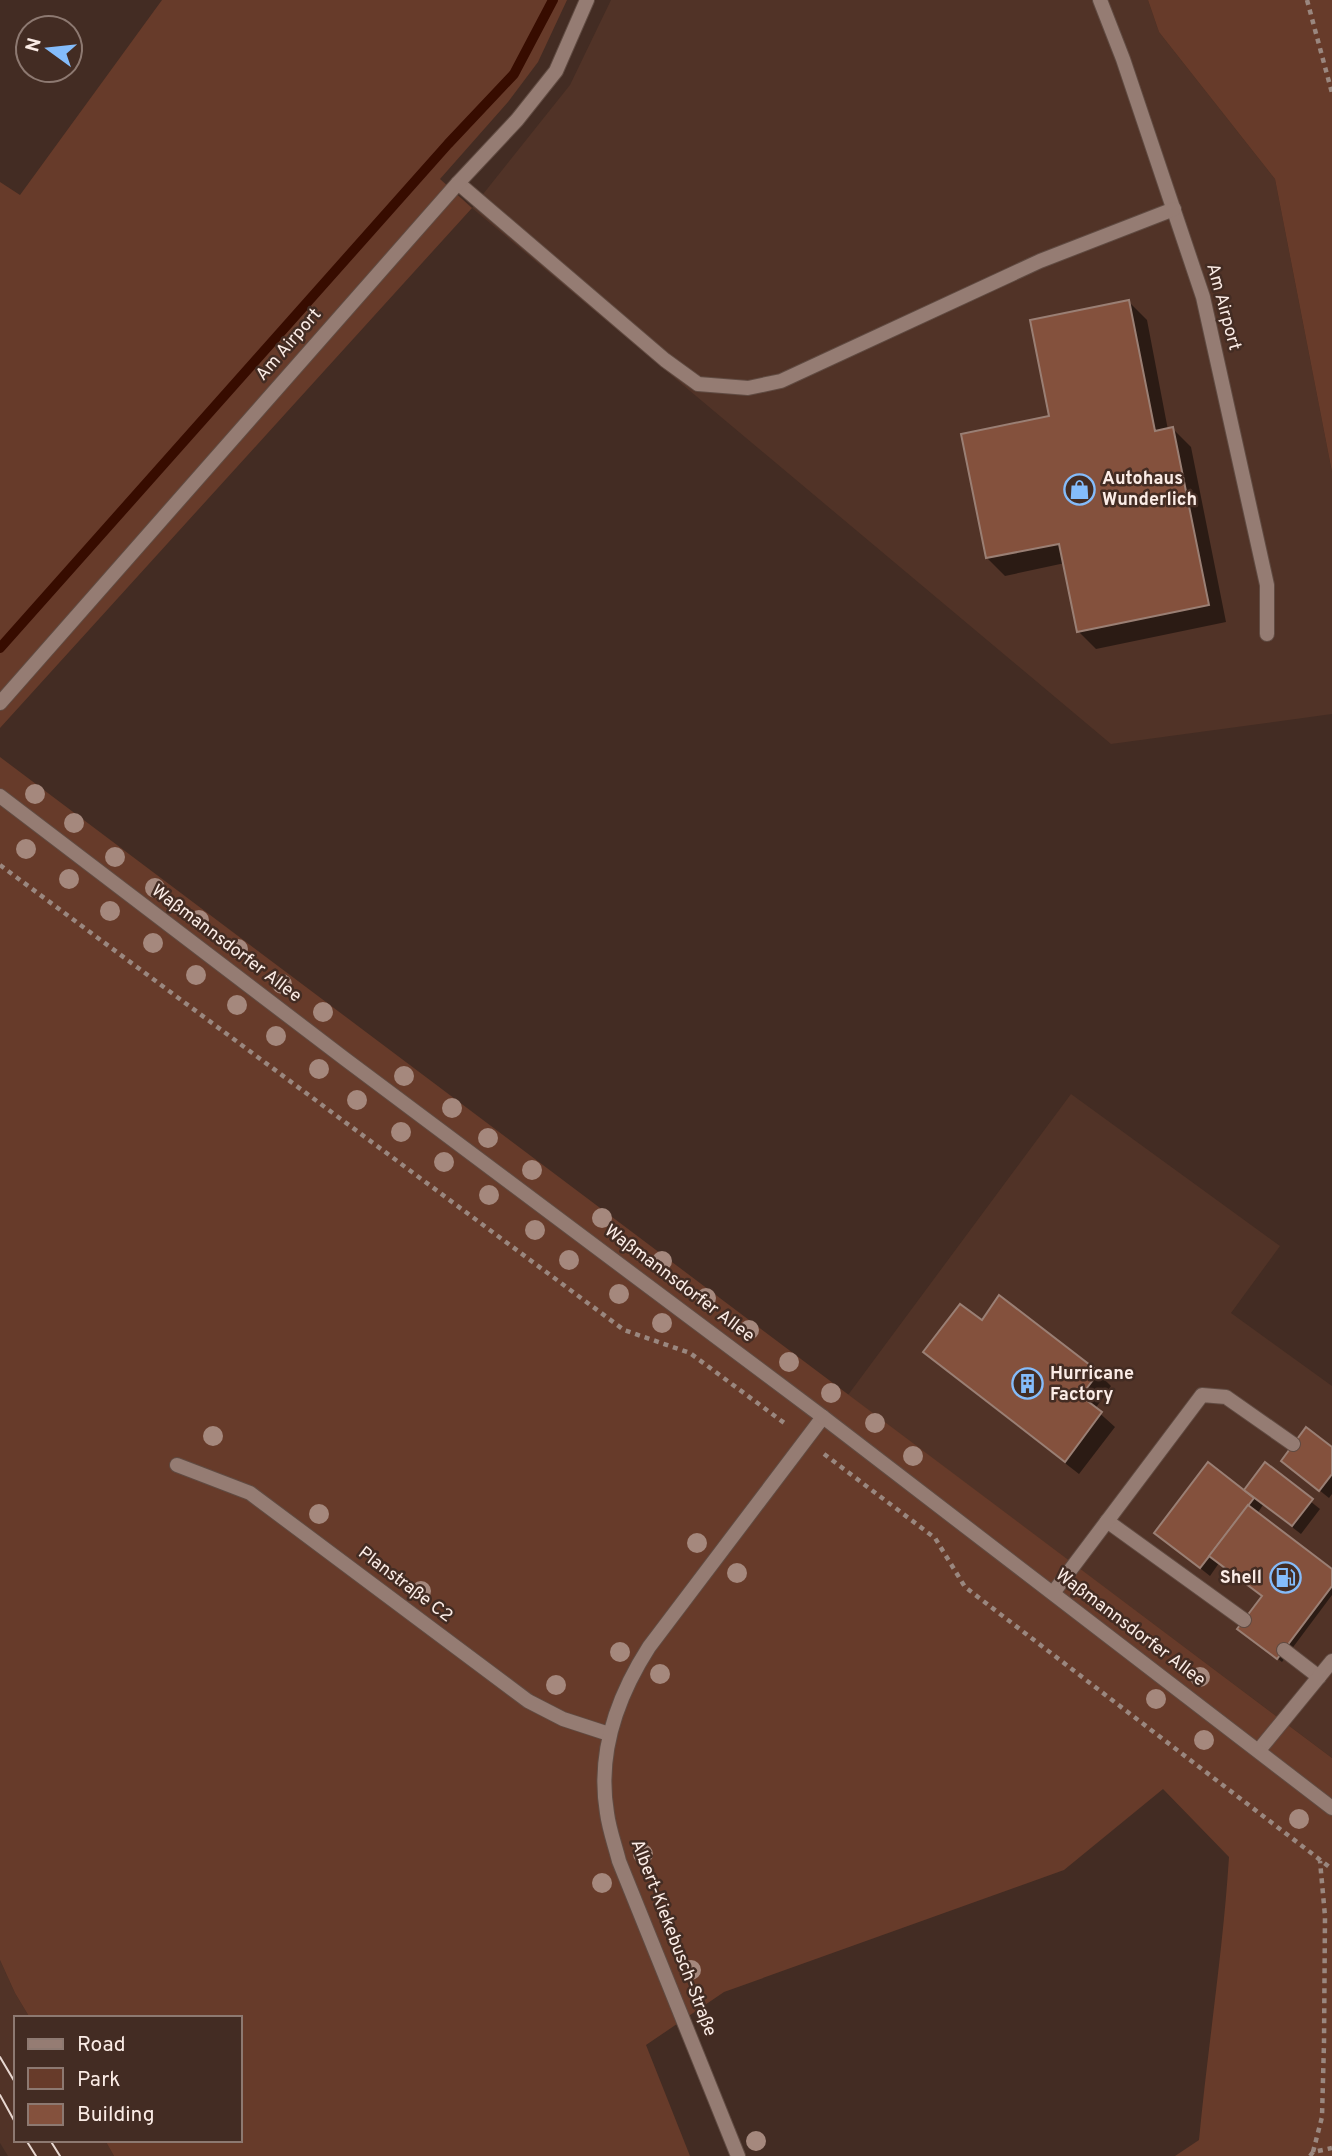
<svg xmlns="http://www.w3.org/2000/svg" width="1332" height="2156" font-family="Overpass,sans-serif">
  <rect width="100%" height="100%" fill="#432c23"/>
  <!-- built -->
  <g fill="#513327">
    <path d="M611 0H1148L1159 32 1275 179 1332 472V714L1111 744 472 208 570 85Z"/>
    <path d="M1071 1094 1280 1246 1231 1313 1332 1386V1758L848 1395Z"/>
    <path d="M0 1960 15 1993 30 2018H16V2140H105L114 2156H8L0 2143Z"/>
  </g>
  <!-- green -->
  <g fill="#673b2a">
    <path d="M162 0H567L538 62 508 102 440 179 472 208 0 728V182L20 195Z"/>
    <path d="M1148 0H1332V472L1275 179 1159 32Z"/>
    <path d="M0 757 1332 1758V2156H1175L1199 2140C1208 2045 1223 1952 1229 1857L1163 1789 1064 1870 724 1992 646 2045 690 2156H114L105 2140H240V2018H30L15 1993 0 1960Z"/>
  </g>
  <!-- shadow -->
  <g fill="#0007">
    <path d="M1129 302 1147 320 1168 430 1173 429 1191 447 1226 622 1096 649 1078 631 1065 563 1005 576 987 558 1051 417Z"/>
    <path d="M982 1323 1098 1373 1111 1386 1095 1409 1115 1427 1079 1474 939 1365 925 1352Z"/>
    <path d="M1332 1449V1494L1329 1498 1283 1461Z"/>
    <path d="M1265 1465 1320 1509 1301 1534 1263 1505 1257 1514 1332 1571V1595L1282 1662 1244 1633 1264 1597 1219 1563 1210 1576 1156 1533 1244 1493Z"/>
  </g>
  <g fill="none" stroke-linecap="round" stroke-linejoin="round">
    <!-- stream -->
    <path stroke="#370c00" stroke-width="10" d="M0 648 448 144 514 74 553 0"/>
  </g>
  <!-- building -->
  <g fill="#84513d" stroke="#9a7f74" stroke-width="2">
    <path d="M1129 300 1155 431 1173 427 1209 605 1077 632 1059 544 986 558 961 434 1049 416 1030 320Z"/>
    <path d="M999 1295 1099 1372 1081 1396 1102 1412 1065 1462 923 1352 960 1304 982 1320Z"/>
    <path d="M1306 1427 1332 1447V1474L1319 1491 1281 1461Z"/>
    <path d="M1208 1462 1254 1498 1200 1568 1154 1533Z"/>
    <path d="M1265 1462 1313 1499 1292 1526 1244 1490Z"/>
    <path d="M1248 1505 1332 1569V1586L1277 1659 1237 1629 1262 1596 1209 1556Z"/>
  </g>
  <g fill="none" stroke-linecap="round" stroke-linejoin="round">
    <defs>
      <g id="service">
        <path d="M1100 0 1123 59 1203 297 1267 585V634"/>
        <path d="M458 183 665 360 698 384 748 388 781 381 1040 261 1174 209"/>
        <path d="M1107 1521 1244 1620"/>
        <path d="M1053 1593 1202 1395 1226 1397 1293 1444"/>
        <path d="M1284 1650 1319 1677"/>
        <path d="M1259 1750 1332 1661"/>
      </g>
      <g id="minor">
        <path d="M0 703 458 183 517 120 556 71 587 0"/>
        <path d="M177 1465 250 1493 528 1701 563 1719 609 1734"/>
        <path d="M738 2156 619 1861C615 1845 609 1829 607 1813 597 1754 617 1697 649 1647L823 1417"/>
      </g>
      <path id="tertiary" d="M0 796 345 1059 823 1417 1332 1808"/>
    </defs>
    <!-- service casing -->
    <use href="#service" stroke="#604b42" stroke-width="16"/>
    <!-- minor casing -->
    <use href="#minor" stroke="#604b42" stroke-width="16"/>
    <!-- tertiary casing -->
    <use href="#tertiary" stroke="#604b42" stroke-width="16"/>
    <!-- path -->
    <g stroke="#9a877f" stroke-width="4.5" stroke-dasharray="5 5" stroke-linecap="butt">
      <path d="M1307 0 1332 93"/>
      <path d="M0 865 624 1330 690 1353 787 1425"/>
      <path d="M824 1454 935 1538 965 1587 1332 1869"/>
      <path d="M1313 2152 1322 2117 1324 2043 1325 1916 1320 1861"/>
      <path d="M1310 2156 1313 2152 1332 2148"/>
    </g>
    <!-- service -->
    <use href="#service" stroke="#957c73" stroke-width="14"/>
    <!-- minor -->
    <use href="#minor" stroke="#957c73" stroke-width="14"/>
    <!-- tertiary -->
    <use href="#tertiary" stroke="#957c73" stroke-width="14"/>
    <!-- tram -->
    <g stroke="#e7d7d0" stroke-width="2">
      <path d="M0 2057 16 2084"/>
      <path d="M0 2095 16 2124"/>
      <path d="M26 2140 36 2156"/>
      <path d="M50 2140 60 2156"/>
    </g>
  </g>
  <!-- trees -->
  <g fill="#a5887d">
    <circle cx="35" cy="794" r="10"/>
    <circle cx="74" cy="823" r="10"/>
    <circle cx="26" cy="849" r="10"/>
    <circle cx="115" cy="857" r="10"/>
    <circle cx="69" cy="879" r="10"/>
    <circle cx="155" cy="888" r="10"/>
    <circle cx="110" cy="911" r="10"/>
    <circle cx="199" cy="920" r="10"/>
    <circle cx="153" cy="943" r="10"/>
    <circle cx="238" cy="949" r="10"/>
    <circle cx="196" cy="975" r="10"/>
    <circle cx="282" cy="984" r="10"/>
    <circle cx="237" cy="1005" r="10"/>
    <circle cx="323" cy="1012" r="10"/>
    <circle cx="276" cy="1036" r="10"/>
    <circle cx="319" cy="1069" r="10"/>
    <circle cx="404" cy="1076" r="10"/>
    <circle cx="357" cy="1100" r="10"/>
    <circle cx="452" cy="1108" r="10"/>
    <circle cx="401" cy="1132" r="10"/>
    <circle cx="488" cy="1138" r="10"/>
    <circle cx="444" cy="1162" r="10"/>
    <circle cx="532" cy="1170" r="10"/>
    <circle cx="489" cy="1195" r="10"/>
    <circle cx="602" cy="1218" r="10"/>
    <circle cx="535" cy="1230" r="10"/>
    <circle cx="569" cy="1260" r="10"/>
    <circle cx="662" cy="1261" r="10"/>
    <circle cx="619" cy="1294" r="10"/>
    <circle cx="706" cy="1298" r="10"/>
    <circle cx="662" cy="1323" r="10"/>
    <circle cx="749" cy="1330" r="10"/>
    <circle cx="789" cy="1362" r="10"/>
    <circle cx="831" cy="1393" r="10"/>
    <circle cx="875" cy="1423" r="10"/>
    <circle cx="213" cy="1436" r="10"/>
    <circle cx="913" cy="1456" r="10"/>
    <circle cx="319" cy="1514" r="10"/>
    <circle cx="697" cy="1543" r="10"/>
    <circle cx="737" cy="1573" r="10"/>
    <circle cx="421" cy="1591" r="10"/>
    <circle cx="620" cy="1652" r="10"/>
    <circle cx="660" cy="1674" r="10"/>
    <circle cx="1200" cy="1677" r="10"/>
    <circle cx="556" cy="1685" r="10"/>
    <circle cx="1156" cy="1699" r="10"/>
    <circle cx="1204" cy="1740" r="10"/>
    <circle cx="1299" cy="1819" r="10"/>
    <circle cx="643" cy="1854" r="10"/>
    <circle cx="602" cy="1883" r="10"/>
    <circle cx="691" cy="1970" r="10"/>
    <circle cx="756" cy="2141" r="10"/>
  </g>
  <!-- icons -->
  <defs>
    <symbol id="shop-ring" viewBox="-11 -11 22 22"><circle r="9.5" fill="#432c23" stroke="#84bcfb" stroke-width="1.5"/><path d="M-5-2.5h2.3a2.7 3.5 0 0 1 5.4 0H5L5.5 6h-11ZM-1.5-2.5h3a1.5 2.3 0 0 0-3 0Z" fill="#84bcfb"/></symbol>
    <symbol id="building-ring" viewBox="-11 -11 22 22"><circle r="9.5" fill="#432c23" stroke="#84bcfb" stroke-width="1.5"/><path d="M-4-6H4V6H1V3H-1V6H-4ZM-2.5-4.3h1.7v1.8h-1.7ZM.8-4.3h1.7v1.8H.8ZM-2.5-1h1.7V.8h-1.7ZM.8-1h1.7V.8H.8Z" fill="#84bcfb"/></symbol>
    <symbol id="fuel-ring" viewBox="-11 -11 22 22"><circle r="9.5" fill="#432c23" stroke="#84bcfb" stroke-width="1.5"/><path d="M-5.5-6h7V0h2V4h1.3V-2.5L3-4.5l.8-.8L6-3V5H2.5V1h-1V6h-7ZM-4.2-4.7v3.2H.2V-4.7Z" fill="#84bcfb"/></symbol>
  </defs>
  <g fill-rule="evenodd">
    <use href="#shop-ring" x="1062" y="472" width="35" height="35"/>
    <use href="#building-ring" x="1010" y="1366" width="35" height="35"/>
    <use href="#fuel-ring" x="1268" y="1560" width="35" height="35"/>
  </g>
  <g text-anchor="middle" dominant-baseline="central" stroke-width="5" stroke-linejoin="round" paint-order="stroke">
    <!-- street labels -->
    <g font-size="18" fill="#fbece6" stroke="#432c23">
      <text transform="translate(1223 307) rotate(75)">Am Airport</text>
      <text transform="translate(289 345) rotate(-49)">Am Airport</text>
      <text transform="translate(226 944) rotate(37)">Waßmannsdorfer Allee</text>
      <text transform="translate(679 1284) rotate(37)">Waßmannsdorfer Allee</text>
      <text transform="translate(405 1585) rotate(37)">Planstraße C2</text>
      <text transform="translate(1130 1628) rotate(37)">Waßmannsdorfer Allee</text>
      <text transform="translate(673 1938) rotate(69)">Albert-Kiekebusch-Straße</text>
    </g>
    <!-- poi labels -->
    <g font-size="18" font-weight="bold" fill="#fbece6" stroke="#432c23" text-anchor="start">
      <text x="1102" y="479">Autohaus<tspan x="1102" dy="21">Wunderlich</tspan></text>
      <text x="1050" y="1374">Hurricane<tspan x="1050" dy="21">Factory</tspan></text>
      <text x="1262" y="1578" text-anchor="end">Shell</text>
    </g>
  </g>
  <!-- legend -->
  <rect x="14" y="2016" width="228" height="126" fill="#432c23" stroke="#8d7971" stroke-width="2"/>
  <rect x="28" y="2039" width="35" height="10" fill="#957c73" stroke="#8d7971" stroke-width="2"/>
  <text x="77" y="2051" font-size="21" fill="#fbece6">Road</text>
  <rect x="28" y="2068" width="35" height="21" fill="#673b2a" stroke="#8d7971" stroke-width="2"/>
  <text x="77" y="2086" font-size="21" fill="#fbece6">Park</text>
  <rect x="28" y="2104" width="35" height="21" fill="#84513d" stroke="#8d7971" stroke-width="2"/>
  <text x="77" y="2121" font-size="21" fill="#fbece6">Building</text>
  <!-- north arrow -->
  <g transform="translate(49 49) rotate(285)"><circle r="33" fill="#432c23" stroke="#8d7971" stroke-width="2"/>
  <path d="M0-5L12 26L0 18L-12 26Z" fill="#84bcfb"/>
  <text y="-10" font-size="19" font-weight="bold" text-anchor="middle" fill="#fbece6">N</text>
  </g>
</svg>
